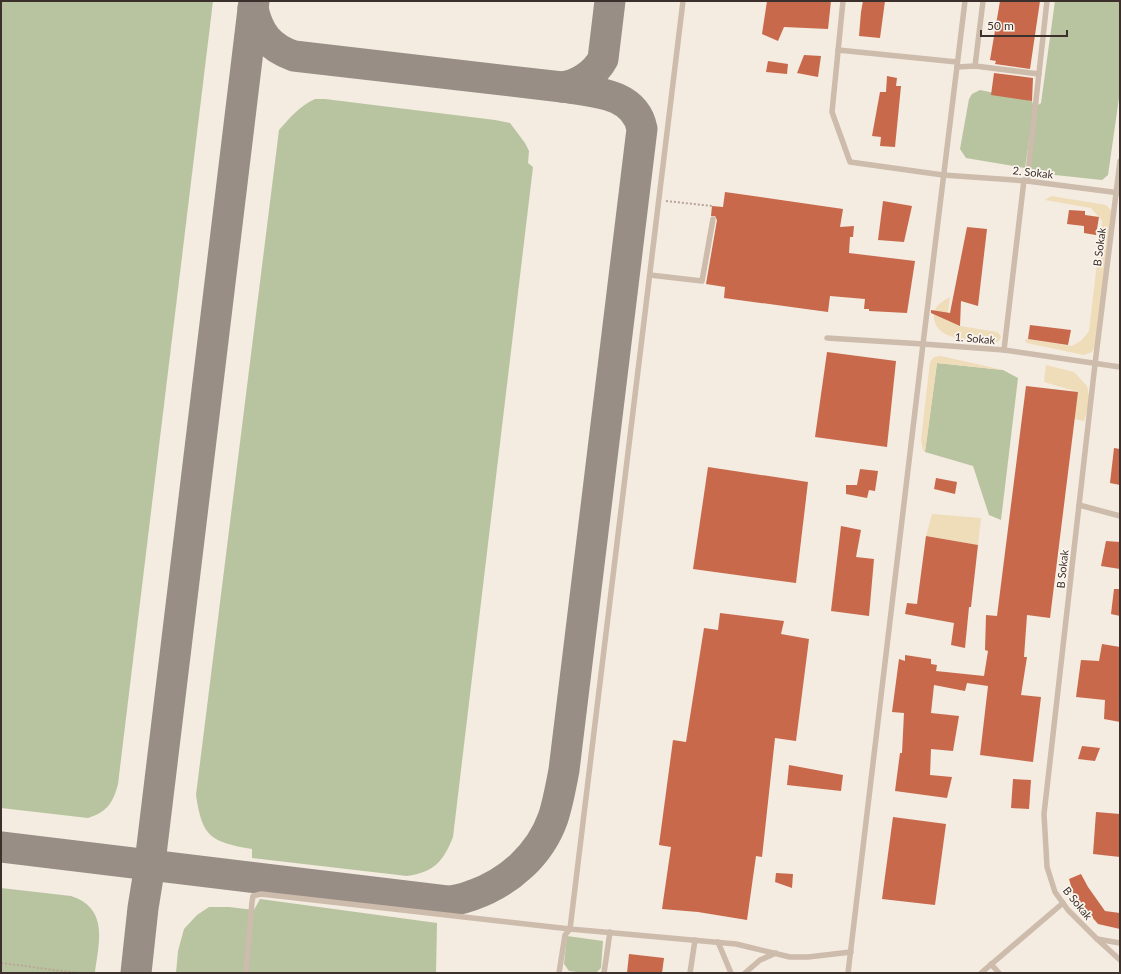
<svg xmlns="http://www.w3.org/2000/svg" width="1121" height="974" font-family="Lato,sans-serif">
  <rect width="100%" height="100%" fill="#f4ebe1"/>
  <!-- green -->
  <g fill="#b8c4a0">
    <path d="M1 1H213L118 784C113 803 107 812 88 818L1 808Z"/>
    <path d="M1055 1H1120V91L1108 175 1102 180 1027 172 1035 107 1041 103Z"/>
    <path d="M980 90 1032 101 1034 108 1025 168 966 158 960 149 969 99 972 94Z"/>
    <path d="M315 99H325L495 120 510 123 525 143 529 151 528 163 533 167 453 837C443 862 434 872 407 876L252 858V849C211 842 202 837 196 795L279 130C291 117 298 107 315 99Z"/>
    <path d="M937 363 1003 370 1018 378 1001 520 989 515 973 466 925 452Z"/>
    <path d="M1 888 71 896C109 908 99 943 95 973H1Z"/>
    <path d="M260 899 437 923 436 973H176L178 951 184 929 197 915 209 907H229L254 910Z"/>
    <path d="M567 936 603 941 601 968 596 973H586L569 971 564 964Z"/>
  </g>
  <!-- sand -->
  <g fill="#efdcb8">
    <path d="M1051 196 1106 205 1111 210V219L1096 344 1092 352 1084 355 1027 343 1025 341 1026 339 1072 346 1082 340 1089 331 1102 221 1091 208 1045 200Z"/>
    <path d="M950 297 947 320 957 323 960 326 997 332 1001 336 1000 339 997 342C979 340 935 343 934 317 934 306 941 302 950 297Z"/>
    <path d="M941 356 1003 370 937 363 925 452 923 450 921 440 930 362 934 357Z"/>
    <path d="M1046 365 1074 372 1087 386 1090 401 1084 421 1074 419 1078 392 1044 382Z"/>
    <path d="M932 514 981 518 978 545 926 536Z"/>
  </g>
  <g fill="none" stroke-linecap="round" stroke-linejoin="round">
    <!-- taxiway -->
    <g stroke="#988e86" stroke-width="31">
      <path d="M253 8C258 33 270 48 294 56L562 87C578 85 595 74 603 59L610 1"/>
      <path d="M1 847 447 901C456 901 464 898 473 895 509 882 540 855 553 818 558 803 561 786 564 770L642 129C635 92 592 92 562 87"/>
      <path d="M136 973 143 908 149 871 254 1"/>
    </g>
  </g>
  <!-- building -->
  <g fill="#c8694b">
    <path d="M767 1H831L828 29 784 27 778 41 762 34Z"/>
    <path d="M863 1H885L880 38 859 36 861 12Z"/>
    <path d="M1000 1H1040L1030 69 995 64 996 61 990 60Z"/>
    <path d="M804 55 821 56 818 77 797 73Z"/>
    <path d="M768 61 788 64 787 74 766 72Z"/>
    <path d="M994 73 1033 78 1032 101 991 95Z"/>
    <path d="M887 76 897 78 896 86H901L895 147 880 146 881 137 872 136 880 92H886Z"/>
    <path d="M725 192 843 209 840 227 854 226 853 237H850L849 253 915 261 907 313 869 311V309H864L865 299 830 296 828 312 724 298 725 287 706 284 717 220 715 216H711L712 206 723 207Z"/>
    <path d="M883 201 912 206 904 242 878 240Z"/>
    <path d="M1069 210 1085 211V215L1099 217 1096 235 1084 233V226L1067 224Z"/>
    <path d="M967 227 987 229 978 306 961 301 960 326 931 313V310L950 313Z"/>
    <path d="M1030 325 1071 330 1068 345 1028 339Z"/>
    <path d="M827 352 896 361 887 447 815 437Z"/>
    <path d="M1026 386 1078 392 1050 618 1027 615 1024 657H1027L1021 695 1041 697 1033 762 980 755 988 686 967 683 965 691 934 685 931 713 959 716 953 751 931 749 930 775 952 777 947 798 895 791 900 753H902L904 713 892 712 899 659 905 661V655L931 659V664L937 665 936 671 984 676 988 651 985 650 986 615 997 616Z"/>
    <path d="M1114 448 1120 449V485L1110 483Z"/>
    <path d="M708 467 808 482 796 583 693 569Z"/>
    <path d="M860 469 878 471 875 491 869 490 867 498 846 494V485H857Z"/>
    <path d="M936 478 957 482 955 494 934 489Z"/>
    <path d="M841 526 861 530 856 557 874 559 869 616 831 611Z"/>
    <path d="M926 536 978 545 971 607H969L965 648 951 645 954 623 905 614 907 603 917 604Z"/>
    <path d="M1106 541 1120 542V569L1101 566Z"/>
    <path d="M1114 589H1120V616L1111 614Z"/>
    <path d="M720 613 784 621 781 634 809 639 796 741 775 738 762 857 756 856 747 920 698 912 662 909 671 847 659 845 673 740 686 742 704 628 718 630Z"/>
    <path d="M1102 644 1120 647V722L1104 719 1105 700 1076 697 1081 660 1099 661Z"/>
    <path d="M1082 746 1100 748 1095 761 1078 759Z"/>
    <path d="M789 765 843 775 841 791 787 785Z"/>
    <path d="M1013 779 1031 780 1029 809 1011 808Z"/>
    <path d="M1096 812 1120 814V857L1093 854Z"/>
    <path d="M893 817 946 824 935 905 882 899Z"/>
    <path d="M776 873 793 874 792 888 775 882Z"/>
    <path d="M1081 874 1088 887 1105 911 1120 913V929L1098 924 1074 896 1069 879Z"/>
    <path d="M629 954 664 958 662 973H627Z"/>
  </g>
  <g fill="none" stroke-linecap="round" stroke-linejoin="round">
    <!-- path -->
    <g stroke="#b9a596" stroke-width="2" stroke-dasharray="2 2" stroke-linecap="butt">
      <path d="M666 201 712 206"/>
      <path d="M1 963 78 973"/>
    </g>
    <!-- service -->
    <g stroke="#cdbbac" stroke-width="5.5">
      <path d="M683 1 570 929 736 944 790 957H808L851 952"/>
      <path d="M843 1 832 112 850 162 943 175 1027 181 1120 193"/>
      <path d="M838 50 957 62"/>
      <path d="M975 66 983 1"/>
      <path d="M957 67 975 66 1039 74"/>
      <path d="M1120 161 1095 364 1044 814 1047 867 1055 892 1068 910 1097 939 1120 943"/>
      <path d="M1027 181 1047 1"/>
      <path d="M650 275 702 281 713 219"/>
      <path d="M827 338 923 344 1004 350 1120 367"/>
      <path d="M1004 350 1024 180"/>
      <path d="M1079 505 1120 516"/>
      <path d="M1097 939 1120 960"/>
      <path d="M718 942 731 973"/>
      <path d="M991 964 999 973"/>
      <path d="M246 973 252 902 253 896 261 894 570 929"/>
      <path d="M559 973 565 935 570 929"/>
      <path d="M604 973 610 932"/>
      <path d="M690 973 695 940"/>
      <path d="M745 973 760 960 776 953"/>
      <path d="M848 973 923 344 965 1"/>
      <path d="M981 973 1063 903"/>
    </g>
  </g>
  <g text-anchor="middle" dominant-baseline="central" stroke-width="3.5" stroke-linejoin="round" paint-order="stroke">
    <!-- street labels -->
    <g font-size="11" fill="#3b302b" stroke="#fbf5ee">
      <text transform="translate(1033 172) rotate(6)">2. Sokak</text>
      <text transform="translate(1099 247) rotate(-83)">B Sokak</text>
      <text transform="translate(975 338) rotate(5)">1. Sokak</text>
      <text transform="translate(1062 569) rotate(-84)">B Sokak</text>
      <text transform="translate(1078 903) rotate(51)">B Sokak</text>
    </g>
  </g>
  <!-- border -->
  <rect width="1121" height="974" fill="none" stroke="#3b302b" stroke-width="4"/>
  <!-- scale -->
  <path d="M981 30v6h86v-6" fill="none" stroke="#3b302b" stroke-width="2"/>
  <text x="987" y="30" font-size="12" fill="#3b302b" stroke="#fbf5ee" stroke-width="3" paint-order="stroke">50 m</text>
</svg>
